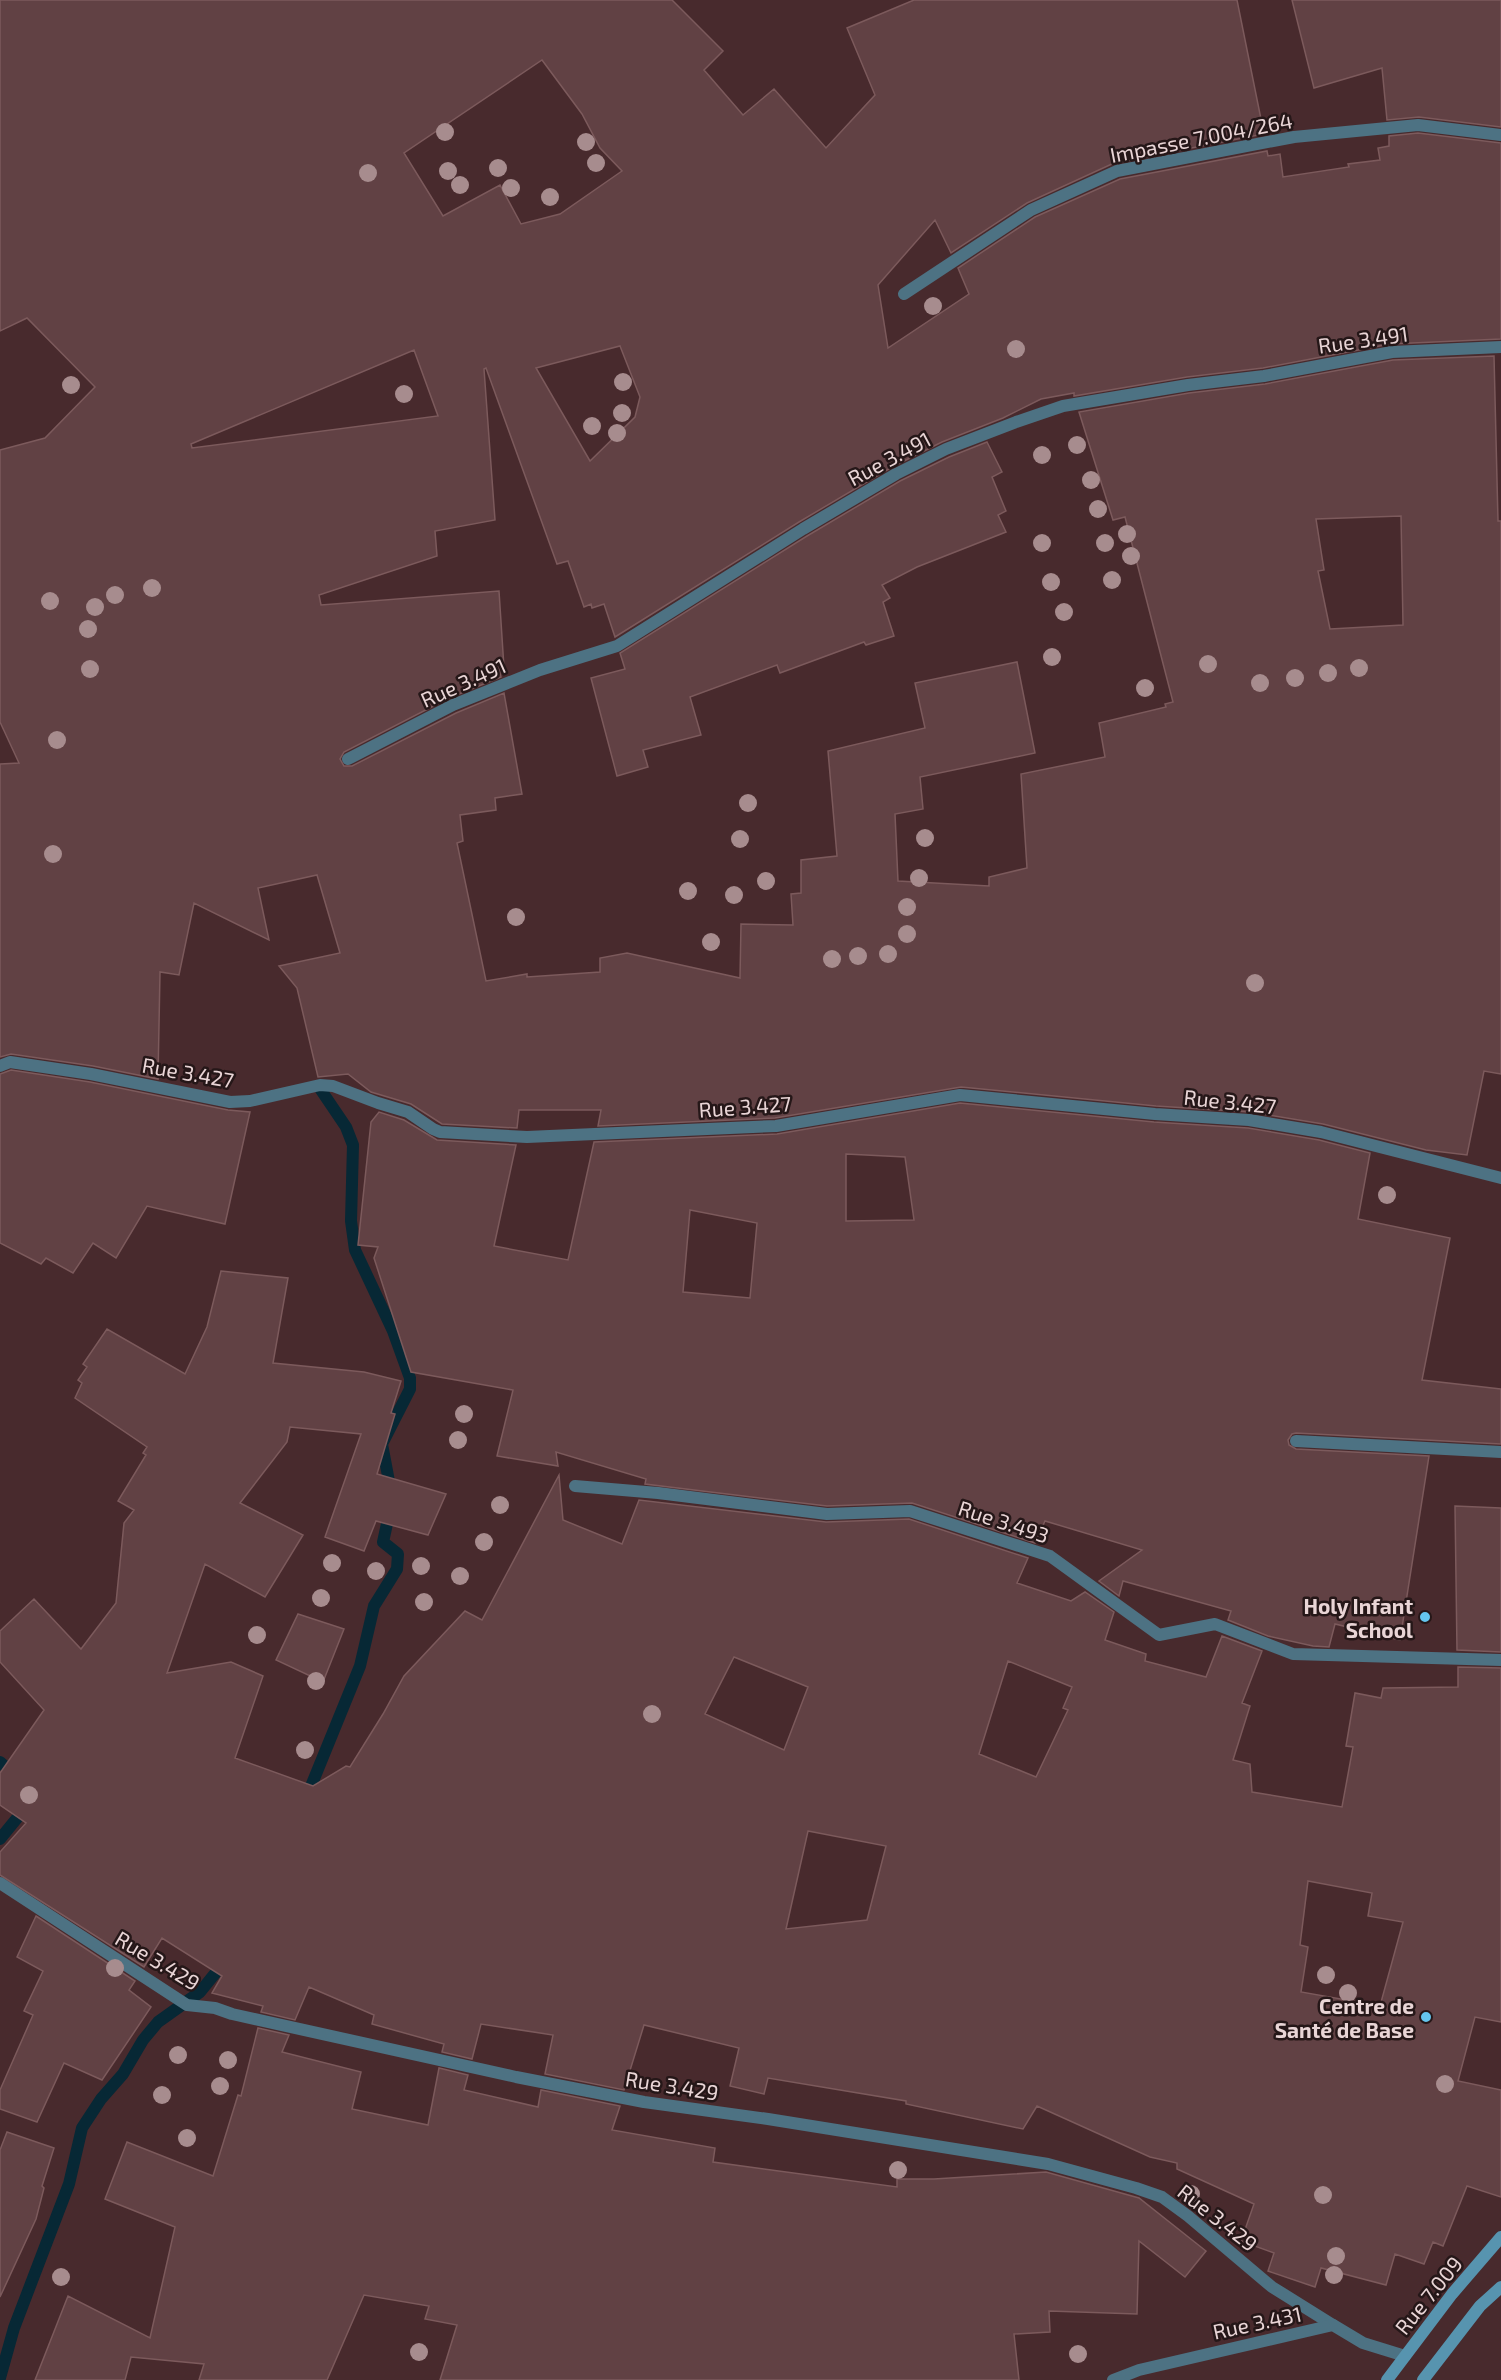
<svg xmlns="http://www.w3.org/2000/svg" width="1501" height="2380" font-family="'Exo 2',sans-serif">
  <rect width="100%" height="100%" fill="#482a2d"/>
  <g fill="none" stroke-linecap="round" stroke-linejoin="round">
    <!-- stream -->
    <g stroke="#072835" stroke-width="12">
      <path d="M321 1090 346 1127 353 1145 351 1221 355 1250 393 1331 410 1378V1389L382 1444 391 1492"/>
      <path d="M0 1762 17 1777"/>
      <path d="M305 1801 360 1666 374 1606 397 1569 398 1554 383 1542 390 1510"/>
      <path d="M0 1839 27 1806"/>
      <path d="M0 2378 14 2328 69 2184 82 2128 101 2099 123 2074 143 2040 158 2022 200 1992 226 1960"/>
    </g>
  </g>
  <!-- building -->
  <g fill="#614144" stroke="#7c5a5c" stroke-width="1.5" fill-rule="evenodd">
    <path d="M0 0H672L723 51 704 70 743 115 774 89 826 148 875 95 847 28 914 0H1237L1264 134 1114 163 1027 203 951 253 935 220 878 285 888 348 969 294 958 268 1035 217 1120 179 1267 151 1268 156 1280 154 1283 177 1349 167 1348 164 1380 160 1378 148 1389 146V136L1418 133 1501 143V339L1390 344 1263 368 1187 377 1074 396V393L1041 399 1003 418 942 442 892 467 799 522 615 637 604 604 592 608 591 604 584 607 568 561 557 564 486 368 484 369 495 520 435 531 437 556 319 595 321 605 499 591 504 668 499 669 501 677 449 698 344 752 340 759 344 766H352L456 713 504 693 522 794 495 798 496 810 460 815 463 841 457 843 486 981 527 974V977L600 972V958L627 953 740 978 741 924 793 925 791 894 801 893V860L837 856 828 751 925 728 915 683 1017 662 1035 753 920 777 923 809 895 814 898 881 989 886V877L1027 868 1021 774 1105 757 1099 723 1166 707 1165 704 1173 702 1125 517 1113 520 1079 412 1189 393 1265 384 1393 360 1494 356 1498 521H1501V1074L1484 1071 1467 1155 1426 1150 1323 1124 1250 1112 1156 1106 961 1087 775 1118 598 1126 601 1110H519L517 1128 442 1124 411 1104 371 1092 348 1074 318 1077 297 988 279 966 340 953 317 875 258 888 269 940 194 903 179 975 160 972 158 1079 93 1066 11 1054 0 1057V764L19 763 0 722V450L45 438 95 387 27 318 0 331ZM542 60 582 114 600 148 622 171 560 214 521 224 500 185 443 216 404 153ZM620 346 640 397 635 417 590 461 536 368ZM414 350 438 416 192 448 191 444ZM1401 516 1403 625 1330 629 1318 571 1324 570 1316 519Z"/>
    <path d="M1292 0H1501V127L1419 117 1387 120 1382 68 1314 88Z"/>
    <path d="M987 442 1002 472 992 477 1006 511 998 515 1006 532 917 567 882 585 890 598 883 602 894 636 866 645 864 642 780 673 777 665 690 697 701 735 643 750 648 767 617 776 591 678 625 669 620 653 807 536 900 481 949 457Z"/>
    <path d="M11 1070 90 1082 228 1110 250 1112 225 1224 147 1206 116 1258 93 1243 73 1273 46 1258 41 1264 0 1243V1074Z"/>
    <path d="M960 1103 1154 1122 1248 1128 1319 1140 1370 1153 1358 1219 1450 1238 1422 1380 1501 1389V1444L1296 1433 1292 1434 1288 1440 1289 1445 1296 1449 1429 1456 1400 1640 1335 1624 1329 1647 1313 1646 1268 1636 1228 1620 1231 1611 1123 1581 1119 1596 1099 1581 1142 1550 1045 1521 1035 1543 912 1503 827 1506 645 1484 646 1479 556 1452 558 1466 497 1456 513 1390 411 1372 374 1258 378 1247 358 1245 371 1122 379 1112 404 1120 437 1140 516 1145 494 1246 568 1260 594 1142 777 1134ZM846 1154 905 1157 914 1220 846 1221ZM690 1210 757 1223 750 1298 683 1292Z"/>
    <path d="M221 1271 288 1278 273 1363 364 1372 401 1381 391 1413 395 1414 377 1474 446 1494 428 1535 376 1521 364 1551 325 1537 361 1434 290 1427 287 1442 240 1503 303 1535 265 1597 205 1564 167 1673 231 1662 263 1676 235 1758 313 1786 346 1766 350 1767 383 1714 404 1676 465 1611 482 1620 559 1475 563 1520 622 1544 639 1500 826 1522 909 1519 1028 1558 1017 1583 1071 1601 1085 1592 1114 1612 1105 1640 1146 1654 1145 1661 1206 1677 1222 1636 1262 1651 1242 1703 1250 1706 1233 1760 1250 1764 1252 1792 1342 1807 1353 1747 1346 1746 1355 1693 1381 1698 1383 1688 1458 1687V1667L1501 1668V2022L1475 2017 1458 2081 1501 2090V2197L1467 2186 1443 2246 1433 2242 1424 2264 1395 2254 1386 2285 1321 2268 1315 2287 1268 2271 1274 2253 1241 2241 1254 2204 1177 2169V2163L1150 2157 1037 2106 1023 2129 906 2104V2101L768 2078 764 2094 730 2086 739 2048 644 2025 624 2090 545 2074 553 2035 481 2024 472 2059 442 2052 444 2044 372 2024 374 2015 309 1987 295 2020 261 2012 263 2006 212 1993 222 1976 162 1938 144 1967 0 1875V1852L26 1823 0 1805V1773L44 1710 0 1662V1631L34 1599 81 1649 116 1603 124 1523 134 1510 118 1501 146 1455 143 1453 147 1447 75 1398 82 1383 78 1380 87 1367 83 1364 107 1329 185 1374 207 1327ZM734 1657 808 1687 784 1750 705 1714ZM1008 1661 1072 1687 1063 1708 1068 1710 1036 1777 979 1754ZM808 1831 886 1846 867 1920 786 1929ZM1308 1881 1372 1893 1368 1916 1403 1922 1380 2006 1301 1992 1308 1947 1300 1945Z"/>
    <path d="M1455 1506 1501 1508V1652L1457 1650Z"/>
    <path d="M298 1614 344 1629 323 1682 276 1660Z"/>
    <path d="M36 1916 135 1981 129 1990 151 2007 102 2080 64 2063 37 2122 0 2109V2090L33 2015 24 2011 43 1971 17 1957Z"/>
    <path d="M258 2028 289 2035 282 2052 361 2072 352 2109 428 2125 439 2068 468 2075 464 2090 538 2107 541 2090 620 2106 612 2130 715 2148 713 2162 897 2187V2179H934L1046 2172 1139 2198 1206 2251 1185 2277 1139 2241 1137 2314 1049 2311 1050 2332 1014 2334 1019 2380H440L457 2325 425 2319 429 2306 364 2295 327 2380H199L204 2364 131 2357 125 2380H35L68 2296 150 2338 175 2227 105 2199 127 2142 213 2176 238 2095 241 2096Z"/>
    <path d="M7 2132 54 2148 42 2186 44 2188 36 2219 0 2297V2150Z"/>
  </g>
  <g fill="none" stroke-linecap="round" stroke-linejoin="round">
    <!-- minor -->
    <g stroke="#4d7283" stroke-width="12">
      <path d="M904 294 1031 210 1117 171 1294 137 1418 125 1501 135"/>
      <path d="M348 759 453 705 540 670 617 646 803 529 896 474 946 449 1016 422 1063 406 1188 385 1264 376 1392 352 1501 347"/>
      <path d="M0 1066 10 1062 91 1074 230 1102 250 1101 320 1085 333 1086 378 1103 408 1112 433 1129 440 1132 527 1137 776 1126 960 1095 1155 1114 1249 1120 1321 1132 1501 1178"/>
      <path d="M1296 1441 1501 1452"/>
      <path d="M575 1486 658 1493 827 1514 910 1511 1050 1556 1159 1635 1215 1624 1293 1654 1501 1660"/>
      <path d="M0 1883 187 2005 215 2008 232 2014 516 2077 644 2102 768 2119 1048 2164 1136 2188 1162 2197 1188 2216 1272 2287 1333 2325"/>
      <path d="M1113 2380 1139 2370 1333 2325 1363 2343 1405 2356"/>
    </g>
    <!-- secondary -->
    <g stroke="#5794af" stroke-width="12">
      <path d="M1387 2380 1452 2294 1501 2237"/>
      <path d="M1423 2380 1480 2306 1501 2287"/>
    </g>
  </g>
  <!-- trees -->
  <g fill="#a78c8e">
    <circle cx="445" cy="132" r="9"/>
    <circle cx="586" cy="142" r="9"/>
    <circle cx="596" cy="163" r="9"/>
    <circle cx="498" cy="168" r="9"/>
    <circle cx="448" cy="171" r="9"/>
    <circle cx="368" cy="173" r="9"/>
    <circle cx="460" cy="185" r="9"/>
    <circle cx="511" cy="188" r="9"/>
    <circle cx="550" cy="197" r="9"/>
    <circle cx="933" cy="306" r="9"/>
    <circle cx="1016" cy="349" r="9"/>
    <circle cx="623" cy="382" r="9"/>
    <circle cx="71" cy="385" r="9"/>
    <circle cx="404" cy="394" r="9"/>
    <circle cx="622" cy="413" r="9"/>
    <circle cx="592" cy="426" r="9"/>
    <circle cx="617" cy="433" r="9"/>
    <circle cx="1077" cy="445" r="9"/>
    <circle cx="1042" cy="455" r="9"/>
    <circle cx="1091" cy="480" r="9"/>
    <circle cx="1098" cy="509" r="9"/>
    <circle cx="1127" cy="534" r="9"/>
    <circle cx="1042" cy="543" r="9"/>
    <circle cx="1105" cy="543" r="9"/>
    <circle cx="1131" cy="556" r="9"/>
    <circle cx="1112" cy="580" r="9"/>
    <circle cx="1051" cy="582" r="9"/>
    <circle cx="152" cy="588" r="9"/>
    <circle cx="115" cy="595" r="9"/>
    <circle cx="50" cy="601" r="9"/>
    <circle cx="95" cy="607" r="9"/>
    <circle cx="1064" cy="612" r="9"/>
    <circle cx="88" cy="629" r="9"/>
    <circle cx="1052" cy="657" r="9"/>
    <circle cx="1208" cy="664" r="9"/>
    <circle cx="1359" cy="668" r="9"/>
    <circle cx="90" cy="669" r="9"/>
    <circle cx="1328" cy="673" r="9"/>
    <circle cx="1295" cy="678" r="9"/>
    <circle cx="1260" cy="683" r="9"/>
    <circle cx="1145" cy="688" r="9"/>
    <circle cx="57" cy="740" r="9"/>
    <circle cx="748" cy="803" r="9"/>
    <circle cx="925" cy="838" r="9"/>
    <circle cx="740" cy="839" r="9"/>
    <circle cx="53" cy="854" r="9"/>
    <circle cx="919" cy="878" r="9"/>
    <circle cx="766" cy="881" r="9"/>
    <circle cx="688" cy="891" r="9"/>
    <circle cx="734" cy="895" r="9"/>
    <circle cx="907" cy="907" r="9"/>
    <circle cx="516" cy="917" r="9"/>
    <circle cx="907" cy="934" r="9"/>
    <circle cx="711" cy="942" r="9"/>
    <circle cx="888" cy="954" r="9"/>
    <circle cx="858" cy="956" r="9"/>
    <circle cx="832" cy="959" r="9"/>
    <circle cx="1255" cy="983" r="9"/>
    <circle cx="1387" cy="1195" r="9"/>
    <circle cx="464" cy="1414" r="9"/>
    <circle cx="458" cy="1440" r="9"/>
    <circle cx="500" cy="1505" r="9"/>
    <circle cx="484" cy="1542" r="9"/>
    <circle cx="332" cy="1563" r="9"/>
    <circle cx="421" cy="1566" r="9"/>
    <circle cx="376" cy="1571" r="9"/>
    <circle cx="460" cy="1576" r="9"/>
    <circle cx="321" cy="1598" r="9"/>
    <circle cx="424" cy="1602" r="9"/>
    <circle cx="257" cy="1635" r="9"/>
    <circle cx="316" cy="1681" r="9"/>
    <circle cx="652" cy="1714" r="9"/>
    <circle cx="305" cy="1750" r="9"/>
    <circle cx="29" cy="1795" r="9"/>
    <circle cx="115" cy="1968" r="9"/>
    <circle cx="1326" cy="1975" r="9"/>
    <circle cx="1348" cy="1993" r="9"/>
    <circle cx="178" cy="2055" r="9"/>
    <circle cx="228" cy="2060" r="9"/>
    <circle cx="1445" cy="2084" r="9"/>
    <circle cx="220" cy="2086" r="9"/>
    <circle cx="162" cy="2095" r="9"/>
    <circle cx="187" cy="2138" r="9"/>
    <circle cx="898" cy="2170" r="9"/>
    <circle cx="1191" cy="2194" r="9"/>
    <circle cx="1323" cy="2195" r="9"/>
    <circle cx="1336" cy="2256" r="9"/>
    <circle cx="1334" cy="2275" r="9"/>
    <circle cx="61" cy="2277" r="9"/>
    <circle cx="419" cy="2352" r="9"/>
    <circle cx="1078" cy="2354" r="9"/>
  </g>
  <!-- markers -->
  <g fill="#64c5ee" stroke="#251718" stroke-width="2">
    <circle cx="1425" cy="1617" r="6"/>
    <circle cx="1426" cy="2017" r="6"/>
  </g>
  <g text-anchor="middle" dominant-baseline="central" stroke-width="5" stroke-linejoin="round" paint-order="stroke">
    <!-- street labels -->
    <g font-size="21" fill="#e9d5d6" stroke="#251718">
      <text transform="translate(1201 137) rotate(-11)">Impasse 7.004/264</text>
      <text transform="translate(1363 339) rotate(-8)">Rue 3.491</text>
      <text transform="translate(889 458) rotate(-28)">Rue 3.491</text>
      <text transform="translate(463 682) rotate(-24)">Rue 3.491</text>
      <text transform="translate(188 1072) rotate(10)">Rue 3.427</text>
      <text transform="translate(1230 1101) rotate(6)">Rue 3.427</text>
      <text transform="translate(745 1106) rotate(-4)">Rue 3.427</text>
      <text transform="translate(1004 1521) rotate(18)">Rue 3.493</text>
      <text transform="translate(158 1960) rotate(31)">Rue 3.429</text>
      <text transform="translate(672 2085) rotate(9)">Rue 3.429</text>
      <text transform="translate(1218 2217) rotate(38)">Rue 3.429</text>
      <text transform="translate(1428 2295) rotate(-51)">Rue 7.009</text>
      <text transform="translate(1257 2322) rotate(-12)">Rue 3.431</text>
    </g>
    <!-- poi labels -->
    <g font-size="21" font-weight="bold" fill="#e9d5d6" stroke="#251718" text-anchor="end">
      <text x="1413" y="1605">Holy Infant<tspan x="1413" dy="24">School</tspan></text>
      <text x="1414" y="2005">Centre de<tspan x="1414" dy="24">Santé de Base</tspan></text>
    </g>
  </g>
</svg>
